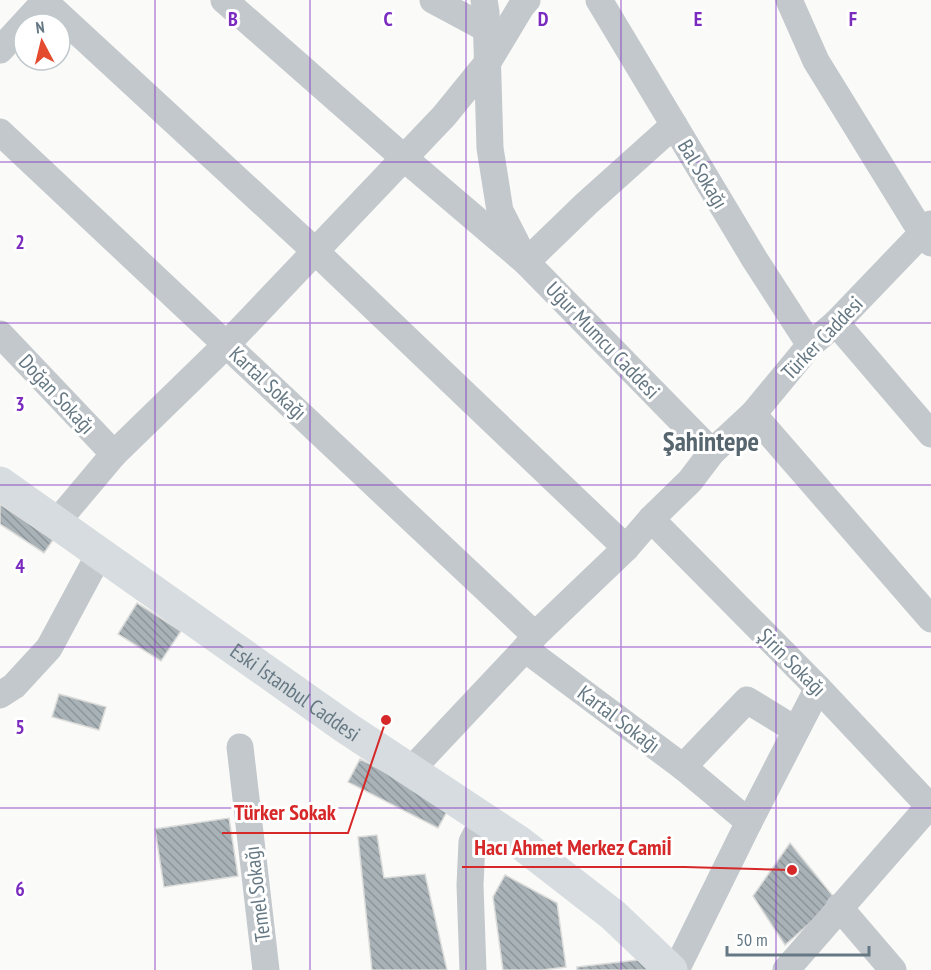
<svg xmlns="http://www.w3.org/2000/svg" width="931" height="970" font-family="'PT Sans Narrow',sans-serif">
  <defs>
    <pattern id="building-back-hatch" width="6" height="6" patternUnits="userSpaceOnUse" patternTransform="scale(1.5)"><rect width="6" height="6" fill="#a8b2b7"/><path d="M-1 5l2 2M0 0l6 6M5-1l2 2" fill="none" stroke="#8c969a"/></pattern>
  </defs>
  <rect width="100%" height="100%" fill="#fafaf8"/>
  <!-- building -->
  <g fill="url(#building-back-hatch)" stroke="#dcdcda" stroke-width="1.5">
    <path d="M0 504 53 540 44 553 0 524Z"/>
    <path d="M137 603 181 631 161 661 118 634Z"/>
    <path d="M59 694 106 707 99 730 52 717Z"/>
    <path d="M360 759 450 806 438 828 348 782Z"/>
    <path d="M229 818 238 876 164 887 155 829Z"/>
    <path d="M377 835 384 878 425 874 447 970H372L358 837Z"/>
    <path d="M790 843 836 900 785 945 753 896Z"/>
    <path d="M505 875 557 903 566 967 542 970H503L493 897Z"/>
    <path d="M646 959 647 970H577V967Z"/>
  </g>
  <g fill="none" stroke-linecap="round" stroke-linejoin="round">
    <!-- minor -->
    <g stroke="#c3c8cc" stroke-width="27">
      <path d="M43 0 315 251 626 548"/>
      <path d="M224 0 404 158 526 262 586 204 674 125"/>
      <path d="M433 0 487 29"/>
      <path d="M599 0 755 260 810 345"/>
      <path d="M789 0 816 61 922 233 931 243"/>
      <path d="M0 50 46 0"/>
      <path d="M0 132 535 635"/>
      <path d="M836 323 931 434"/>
      <path d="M0 334 114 454"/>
      <path d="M753 414 931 619"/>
      <path d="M712 452 753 414 810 345 836 323 931 224"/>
      <path d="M651 519 818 688 931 808"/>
      <path d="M56 523 114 454 226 345 444 116 488 62 521 7 527 0"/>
      <path d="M525 649 683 767 749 822"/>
      <path d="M0 695 14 686 49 648 100 553"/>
      <path d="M240 747 266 970"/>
      <path d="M683 767 747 700 796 730"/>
      <path d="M411 770 525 649 535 635 626 548 651 519 690 481 712 452 526 262 500 211 490 148 486 12 484 0"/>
      <path d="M839 907 893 970"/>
      <path d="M473 970 470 885 472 842 484 819"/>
      <path d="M676 970 749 822 818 688"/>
      <path d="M786 970 931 804"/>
    </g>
    <!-- major -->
    <path stroke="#d6dcdf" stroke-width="33" id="s1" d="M0 483 345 727 519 842 613 915 671 970"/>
  </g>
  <!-- grid -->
  <path fill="none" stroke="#7b2cbf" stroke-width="1.5" stroke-opacity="0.55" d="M155 0V970M310 0V970M466 0V970M621 0V970M776 0V970M0 162H931M0 323H931M0 485H931M0 647H931M0 808H931"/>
  <g text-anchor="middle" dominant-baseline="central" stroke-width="6" stroke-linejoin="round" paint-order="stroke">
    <!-- street labels -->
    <g font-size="21" fill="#657883" stroke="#fff">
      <text transform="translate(703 174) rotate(59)">Bal Sokağı</text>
      <text transform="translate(822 338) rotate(-46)">Türker Caddesi</text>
      <text transform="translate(603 340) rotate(46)">Uğur Mumcu Caddesi</text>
      <text transform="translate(268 383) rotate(43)">Kartal Sokağı</text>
      <text transform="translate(57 394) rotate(47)">Doğan Sokağı</text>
      <text transform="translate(792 662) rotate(45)">Şirin Sokağı</text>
      <text stroke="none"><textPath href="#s1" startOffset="362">Eski İstanbul Caddesi</textPath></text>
      <text transform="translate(619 719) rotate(37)">Kartal Sokağı</text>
      <text transform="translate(257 894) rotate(-97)">Temel Sokağı</text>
    </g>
    <!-- district labels -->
    <g font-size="27" font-weight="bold" fill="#57666e" stroke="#fff">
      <text x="711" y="441">Şahintepe</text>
    </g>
  </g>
  <g font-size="20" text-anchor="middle" font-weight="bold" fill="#7b2cbf" stroke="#fff" stroke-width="6" stroke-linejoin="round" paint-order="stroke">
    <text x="233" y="26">B</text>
    <text x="388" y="26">C</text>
    <text x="543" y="26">D</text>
    <text x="698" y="26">E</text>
    <text x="853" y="26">F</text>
    <text x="20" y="249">2</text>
    <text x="20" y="411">3</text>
    <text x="20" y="573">4</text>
    <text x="20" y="734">5</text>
    <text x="20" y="896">6</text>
  </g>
  <!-- callouts -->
  <path fill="none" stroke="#d62828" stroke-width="2" d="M386 720L348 833H222M792 870L685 867H462"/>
  <g fill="#d62828" stroke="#fff" stroke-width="2">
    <circle cx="386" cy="720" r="6"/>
    <circle cx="792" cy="870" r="6"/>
  </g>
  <g font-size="22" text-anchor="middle" font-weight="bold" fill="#d62828" stroke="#fff" stroke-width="6" stroke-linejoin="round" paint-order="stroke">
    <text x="285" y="820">Türker Sokak</text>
    <text x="573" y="855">Hacı Ahmet Merkez Camiİ</text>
  </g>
  <!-- north arrow -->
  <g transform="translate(42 42) rotate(353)"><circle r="28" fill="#ffffff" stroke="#c1c9cd" stroke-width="1.5"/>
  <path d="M0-4.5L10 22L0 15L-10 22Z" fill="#e44a2e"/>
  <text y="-9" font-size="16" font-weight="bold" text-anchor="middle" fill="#657883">N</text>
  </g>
  <!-- scale -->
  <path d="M727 946v9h142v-9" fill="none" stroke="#657883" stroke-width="3"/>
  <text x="736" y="946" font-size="18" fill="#657883" stroke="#ffffff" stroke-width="4.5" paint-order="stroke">50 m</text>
</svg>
